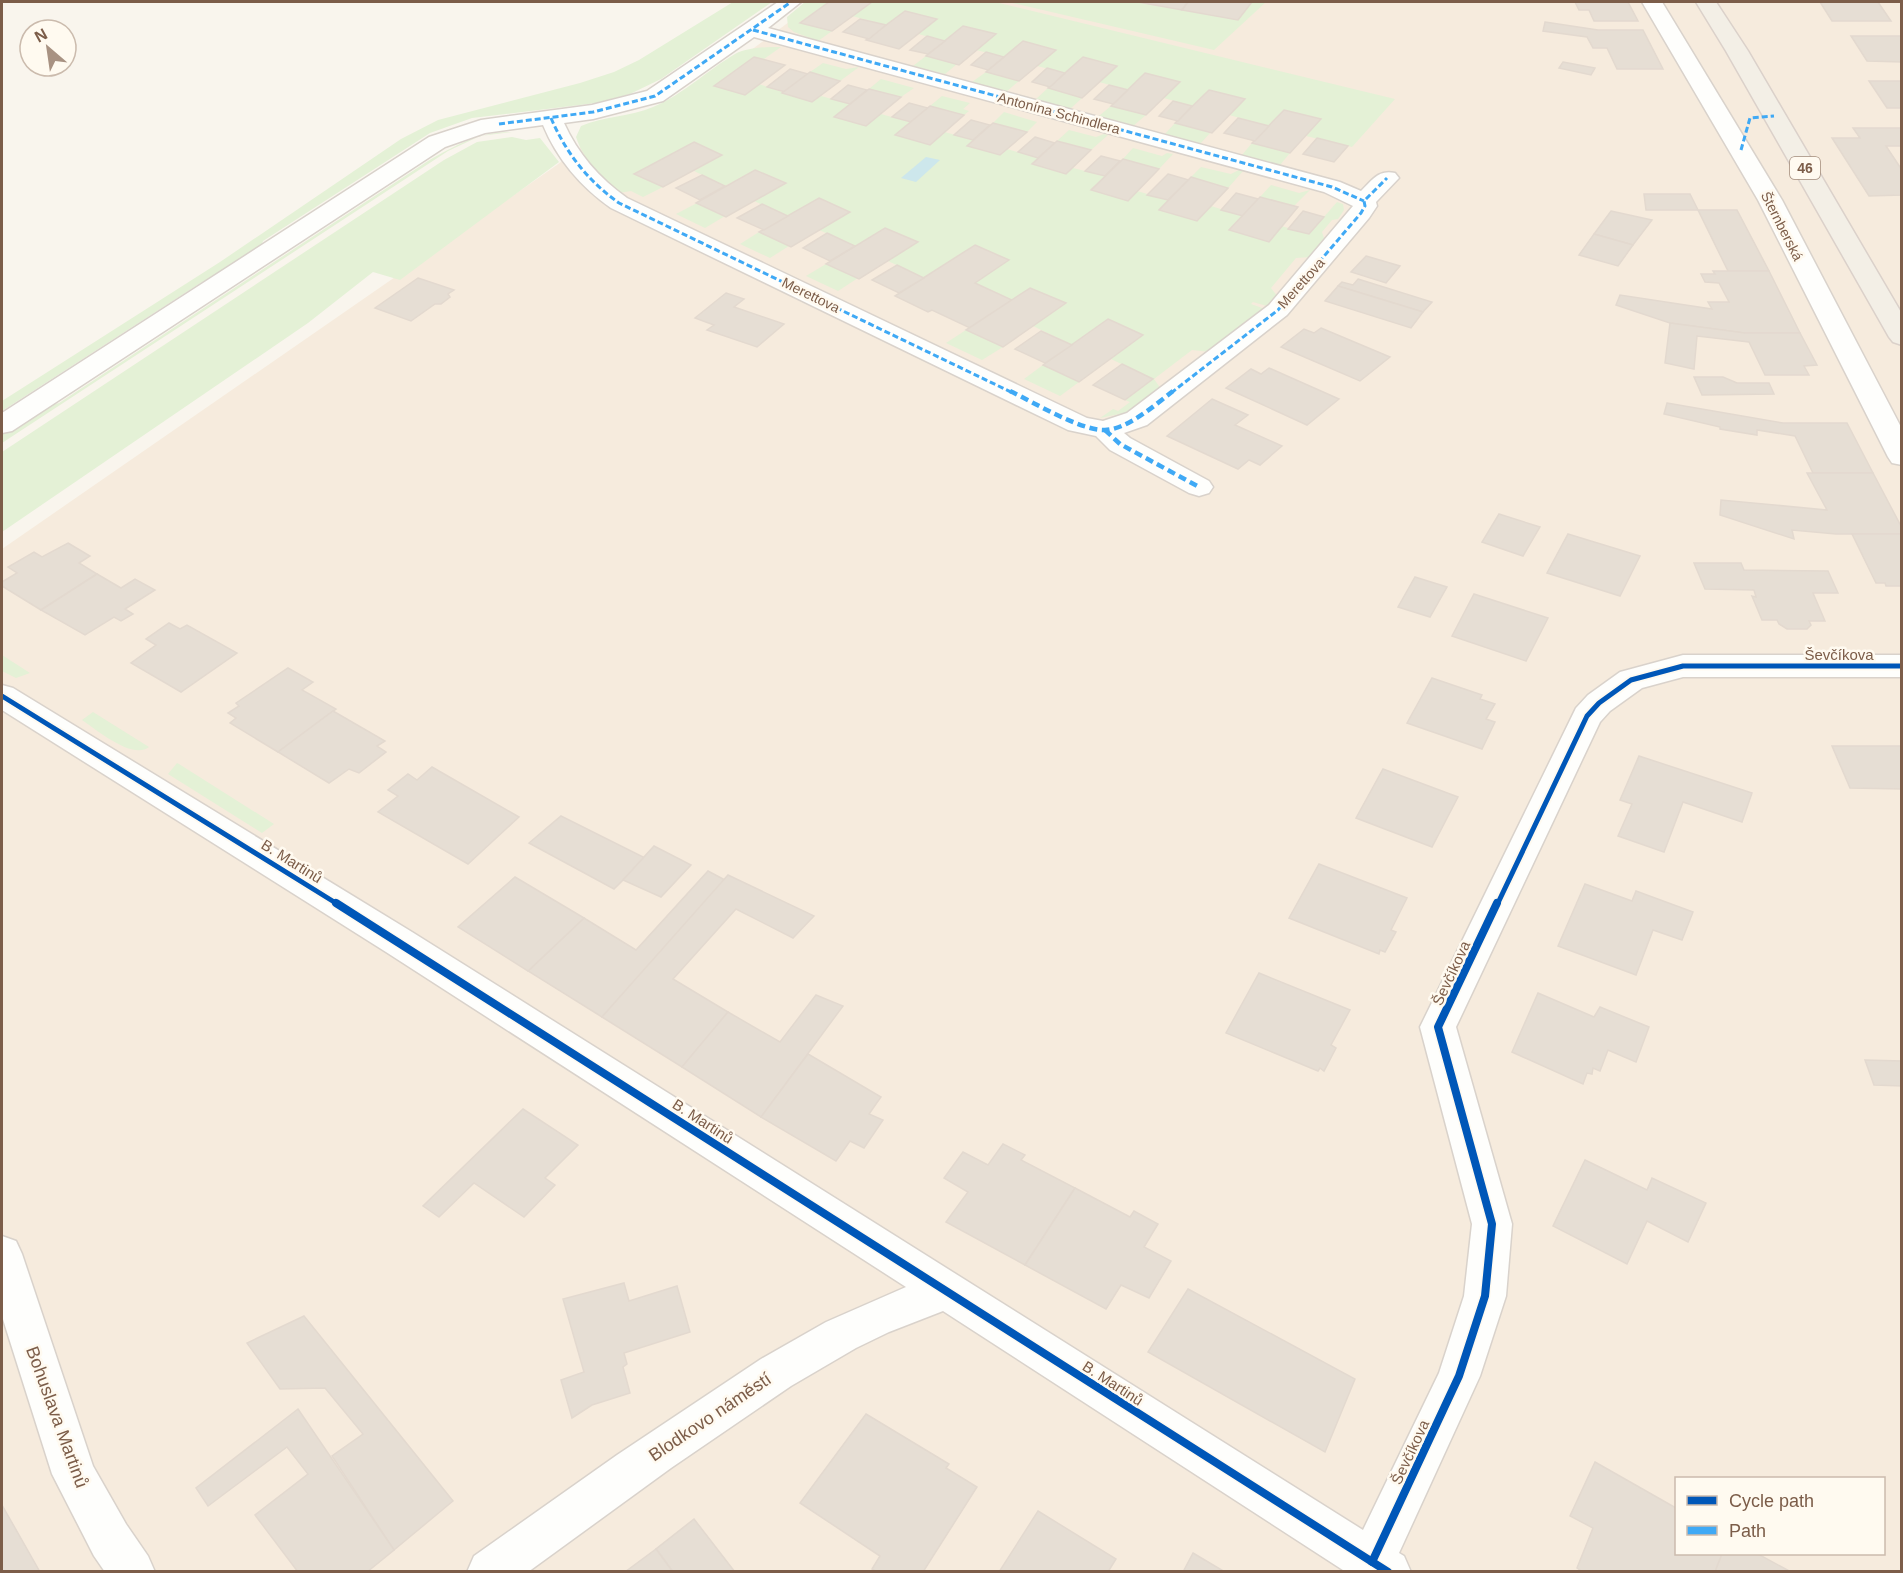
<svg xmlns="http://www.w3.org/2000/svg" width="1903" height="1573" font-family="Helvetica,sans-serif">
  <rect width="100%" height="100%" fill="#f9f5ed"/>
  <!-- residential -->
  <path fill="#f6ebdd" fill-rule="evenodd" d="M816 2H1901V1571H2V549L557 165 608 126 681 102ZM1676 1478H1884V1554H1676Z"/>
  <!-- green -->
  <g fill="#e4f1d6">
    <path d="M733 2H772L661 79 630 94 596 103 472 118 430 133 263 241 260 250 215 279 202 282 2 411V401L220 262 401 139 438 120 580 83 614 72 639 60Z"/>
    <path d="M805 2H829L800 22 832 31 818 41 794 32 788 27 787 17Z"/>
    <path d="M870 2H995L1395 99 1352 147 1306 136 1320 119 1284 110 1269 126 1229 115 1244 99 1209 90 1192 106 1164 98 1180 82 1128 90 1099 82 1116 66 1083 57 1065 73 1037 66 1055 50 1023 41 1004 57 976 50 995 34 963 26 945 41 918 34 936 19 905 11 886 25 852 16Z"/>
    <path d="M1008 2H1138L1238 20 1252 2H1266L1214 50Z"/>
    <path d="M781 47 764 59 754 57 714 86 745 95 759 84 812 102 821 96 850 104 834 117 866 126 881 114 973 140 967 146 1000 155 1007 149 1038 158 1032 164 1066 174 1073 168 1105 176 1091 190 1128 201 1137 191 1168 200 1160 210 1197 221 1211 206 1243 216 1230 230 1268 241 1281 226 1309 234 1337 202 1343 204 1344 210 1338 219 1332 220 1322 232 1325 241 1311 257 1296 258 1271 288 1278 297 1267 306 1253 302 1251 304 1265 309 1210 352 1192 350 1154 379 1161 389 1129 412 1100 418 1113 409 1118 411 1130 402 1125 400 1153 379 1111 359 1143 335 1108 319 1072 345 1033 326 1065 303 1030 288 1012 300 975 283 1008 260 924 278 888 261 917 242 885 228 855 246 754 201 785 183 755 170 725 186 694 171 722 155 694 142 634 174 663 187 643 197 631 191 619 193C602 179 583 159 576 137L581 126C604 116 630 117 653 107 684 94 706 71 735 54 749 47 766 47 781 47Z"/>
    <path d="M926 56 957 64 945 74 913 66Z"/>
    <path d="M823 63 846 69 859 67 840 81 810 72Z"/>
    <path d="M986 72 1019 81 1006 92 972 82Z"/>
    <path d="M881 79 914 88 901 97 869 89Z"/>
    <path d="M1048 88 1082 98 1070 109 1035 100Z"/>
    <path d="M942 96 970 103 963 109 969 111 964 115 930 106Z"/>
    <path d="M1111 106 1146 115 1133 126 1099 116Z"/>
    <path d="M1004 112 1037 122 1027 132 993 123Z"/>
    <path d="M1175 123 1211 132 1200 144 1165 134Z"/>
    <path d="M1069 130 1096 137 1104 134 1108 135 1091 150 1057 141Z"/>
    <path d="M512 132 480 136 448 151 2 443V433L43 407 59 403 428 161C456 145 479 132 512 132Z"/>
    <path d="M512 137 526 140 540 138 559 162 400 280 373 272 308 323 2 532V452L444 160 477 142Z"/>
    <path d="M1252 143 1290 153 1280 165 1242 155Z"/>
    <path d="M1133 148 1162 156 1167 153 1173 154 1159 169 1123 159Z"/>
    <path d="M1201 167 1231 174 1239 170 1243 171 1228 188 1191 177Z"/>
    <path d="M1271 185 1299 193 1310 190 1294 206 1260 197Z"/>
    <path d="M697 203 725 216 705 228 676 214Z"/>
    <path d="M759 232 789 246 770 258 740 244Z"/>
    <path d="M826 264 858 278 838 291 806 276Z"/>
    <path d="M966 330 1003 347 982 360 946 343Z"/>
    <path d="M1043 365 1079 382 1060 396 1024 379Z"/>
    <path d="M2 655 30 673 16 678 2 671Z"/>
    <path d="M93 712 149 747C132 760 97 730 82 720Z"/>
    <path d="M177 763 179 764 274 824 262 833 168 774Z"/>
  </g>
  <!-- water -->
  <path fill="#cde7ec" d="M926 157 940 160 916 182 901 178Z"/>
  <!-- building -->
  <g fill="#e6ded4" stroke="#e3d9cf" stroke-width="1.5">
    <path d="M829 2H872L832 31 800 23Z"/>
    <path d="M1138 2H1188L1182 10Z"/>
    <path d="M1188 2H1252L1238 20 1182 10Z"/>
    <path d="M1575 2H1628L1638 21H1594L1589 10H1579Z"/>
    <path d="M1820 2H1878L1891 21H1832Z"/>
    <path d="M905 11 937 19 899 49 866 40Z"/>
    <path d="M860 19 886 25 869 39 843 32Z"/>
    <path d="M1545 22 1598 30H1643L1663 69H1617L1607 48H1593L1587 37 1543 31Z"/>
    <path d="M963 26 996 34 959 65 926 56Z"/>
    <path d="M927 36 945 41 928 54 910 50Z"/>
    <path d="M1851 36H1902V62L1867 61Z"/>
    <path d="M1023 41 1056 50 1019 81 986 72Z"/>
    <path d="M986 52 1004 57 988 70 971 65Z"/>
    <path d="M754 57 785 65 745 95 714 86Z"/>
    <path d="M1083 57 1117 66 1082 98 1048 88Z"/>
    <path d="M1563 62 1595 68 1591 75 1559 68Z"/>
    <path d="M1047 68 1065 73 1050 87 1032 82Z"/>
    <path d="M790 69 808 74 785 92 767 87Z"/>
    <path d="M810 72 840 81 812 102 782 93Z"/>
    <path d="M1145 73 1180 82 1146 115 1111 106Z"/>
    <path d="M1869 81H1902V108H1887Z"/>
    <path d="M848 85 867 90 850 104 831 99Z"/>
    <path d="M1109 85 1128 90 1113 104 1094 99Z"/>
    <path d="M869 89 901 97 866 126 834 117Z"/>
    <path d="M1209 90 1245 99 1212 133 1175 123Z"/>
    <path d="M1173 101 1192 106 1178 121 1159 116Z"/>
    <path d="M909 103 928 108 911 122 892 117Z"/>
    <path d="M930 106 964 115 930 145 895 135Z"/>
    <path d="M1284 110 1321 119 1290 153 1252 143Z"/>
    <path d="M1238 118 1269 126 1255 141 1224 133Z"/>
    <path d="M971 120 990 125 973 140 954 135Z"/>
    <path d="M993 123 1027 132 1000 155 967 146Z"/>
    <path d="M1853 128H1902V146H1886L1902 170V195L1869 196 1832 138H1860Z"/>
    <path d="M1035 137 1055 143 1038 158 1018 152Z"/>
    <path d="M1317 138 1348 146 1334 162 1303 154Z"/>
    <path d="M1057 141 1091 150 1066 174 1032 164Z"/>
    <path d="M694 142 722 155 663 187 634 174Z"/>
    <path d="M1101 156 1120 161 1105 176 1085 171Z"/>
    <path d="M1123 159 1159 169 1128 201 1091 190Z"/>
    <path d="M755 170 786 183 726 217 696 203Z"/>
    <path d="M1168 174 1189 180 1168 200 1147 195Z"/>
    <path d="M702 175 725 186 700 200 676 188Z"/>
    <path d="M1191 177 1228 188 1197 221 1159 210Z"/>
    <path d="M1236 193 1258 199 1243 216 1221 210Z"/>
    <path d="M1644 194H1690L1698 210H1646Z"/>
    <path d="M1260 197 1298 207 1269 242 1229 230Z"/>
    <path d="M819 198 850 212 791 247 759 232Z"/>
    <path d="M762 204 788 216 764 230 737 218Z"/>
    <path d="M1698 210H1737L1769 271H1728Z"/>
    <path d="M1303 211 1324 217 1309 234 1288 229Z"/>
    <path d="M1611 211 1652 220 1633 245 1594 234Z"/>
    <path d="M885 228 918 242 859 279 826 264Z"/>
    <path d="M827 233 855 246 830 261 803 248Z"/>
    <path d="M1594 234 1633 245 1618 266 1579 255Z"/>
    <path d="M975 245 1009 260 975 283 1012 300 970 328 932 310 928 312 895 296Z"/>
    <path d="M1366 256 1400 266 1386 283 1351 272Z"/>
    <path d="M897 265 924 278 899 293 872 280Z"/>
    <path d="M1713 271H1769L1800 333H1744L1670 323 1616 305 1620 295 1712 309 1708 302H1729L1719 283 1705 282 1701 274H1715Z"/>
    <path d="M418 278 454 290 448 294 450 297 441 304H435L411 321 375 308Z"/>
    <path d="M1358 279 1432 302 1423 312 1338 286 1342 282 1353 285Z"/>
    <path d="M1338 286 1423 312 1411 328 1325 301Z"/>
    <path d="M1030 288 1066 303 1003 347 966 330Z"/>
    <path d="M726 293 744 299 734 307 784 324 757 347 707 330 714 325 695 318Z"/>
    <path d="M1108 319 1143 335 1079 382 1043 365Z"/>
    <path d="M1670 323 1745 333H1800L1817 365 1804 366 1809 375H1765L1749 342 1697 336 1694 369 1665 363Z"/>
    <path d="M1321 328 1390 357 1360 381 1281 347 1304 329 1314 333Z"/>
    <path d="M1041 331 1072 345 1045 363 1015 349Z"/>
    <path d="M1122 364 1153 379 1125 400 1093 385Z"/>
    <path d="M1269 368 1339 399 1307 425 1226 388 1251 369 1261 374Z"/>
    <path d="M1694 377H1723L1737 383H1769L1774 394 1702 395Z"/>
    <path d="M1212 399 1248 415 1235 425 1282 446 1260 465 1249 460 1238 469 1167 436Z"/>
    <path d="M1667 403 1783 423H1847L1873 473H1813L1795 436 1757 430V435L1720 429V427L1664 414Z"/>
    <path d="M1807 473H1873L1902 528V534H1836L1792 530 1794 539 1720 515 1721 500 1827 510Z"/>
    <path d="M1499 514 1540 527 1523 556 1482 542Z"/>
    <path d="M1568 534 1640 556 1620 596 1547 573Z"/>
    <path d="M1852 534H1902V586H1886L1885 583H1876Z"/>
    <path d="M68 543 90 556 79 563 97 574 41 610 2 586V582L17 573 8 567 34 552 42 557Z"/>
    <path d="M1694 563H1741L1744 570 1828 571 1838 593H1813L1825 621H1809L1811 625 1807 629H1787L1779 624 1777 620H1762L1752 596 1756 597 1754 590 1705 589Z"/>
    <path d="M97 574 121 588 135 579 155 590 125 609 133 614 121 621 114 617 85 635 41 610Z"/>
    <path d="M1415 577 1447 587 1430 617 1398 607Z"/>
    <path d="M1474 594 1548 618 1526 661 1452 636Z"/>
    <path d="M169 623 180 629 187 625 237 653 181 692 131 663 156 645 146 639Z"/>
    <path d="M288 668 313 682 302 690 336 709 278 752 230 723 236 718 228 713 239 706 236 703Z"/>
    <path d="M1432 678 1482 695 1480 699 1495 704 1486 719 1495 722 1482 749 1407 723Z"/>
    <path d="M333 711 385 741 377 746 386 752 359 773 349 769 329 783 278 752Z"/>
    <path d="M1832 746H1902V789L1850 788Z"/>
    <path d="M1639 756 1752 793 1742 822 1683 802 1664 852 1618 836 1632 804 1620 800Z"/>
    <path d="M432 767 519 817 468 864 378 812 398 796 388 790 408 774 417 780Z"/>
    <path d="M1383 769 1458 797 1432 847 1356 818Z"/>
    <path d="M561 816 645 858 614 889 529 843Z"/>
    <path d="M654 846 691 865 661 897 623 880Z"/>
    <path d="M1319 864 1407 898 1391 930 1396 932 1385 952 1380 950 1379 954 1289 918Z"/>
    <path d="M708 871 725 880 602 1017 528 971 584 918 636 950Z"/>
    <path d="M728 875 814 916 793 938 736 909 673 979 728 1012 682 1067 602 1017Z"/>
    <path d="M515 877 584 918 528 971 458 927Z"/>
    <path d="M1585 884 1632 901 1636 891 1693 912 1682 940 1653 930 1636 975 1558 946Z"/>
    <path d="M1259 973 1350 1010 1331 1045 1336 1048 1324 1071 1320 1068 1318 1071 1226 1033Z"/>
    <path d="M1538 993 1594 1017 1600 1007 1649 1027 1636 1062 1608 1050 1600 1071 1593 1068 1592 1074 1587 1073 1583 1084 1512 1052Z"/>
    <path d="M816 995 843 1006 761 1117 682 1067 728 1012 780 1042Z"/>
    <path d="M808 1054 881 1097 869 1114 883 1120 864 1148 850 1141 836 1161 761 1117Z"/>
    <path d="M1865 1060 1902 1061V1086L1874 1085Z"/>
    <path d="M523 1109 578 1145 545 1178 555 1185 524 1217 474 1183 439 1217 423 1206Z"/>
    <path d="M1003 1144 1025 1155 1021 1160 1075 1188 1025 1265 946 1222 968 1192 944 1178 963 1152 988 1165Z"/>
    <path d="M1585 1160 1647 1190 1652 1178 1706 1203 1688 1242 1647 1221 1627 1264 1553 1226Z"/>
    <path d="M1075 1188 1130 1217 1134 1211 1158 1224 1144 1247 1171 1261 1149 1298 1121 1285 1106 1309 1025 1265Z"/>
    <path d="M624 1283 629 1301 677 1286 690 1332 624 1353 627 1364 623 1367 630 1393 592 1405 572 1418 561 1380 584 1372 563 1299Z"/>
    <path d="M1188 1289 1355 1379 1325 1452 1148 1352Z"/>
    <path d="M304 1316 453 1501 394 1550 332 1456 363 1434 325 1388 280 1389 247 1343Z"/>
    <path d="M298 1409 394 1550 367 1572H298L255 1515 308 1474 287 1447 208 1506 196 1488Z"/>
    <path d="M866 1414 949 1464 946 1468 977 1487 923 1572H877L872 1569 880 1556 800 1503Z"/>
    <path d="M1595 1462 1676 1508V1554H1722L1715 1572H1583L1577 1568 1593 1528 1570 1516Z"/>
    <path d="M2 1505 40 1572H2Z"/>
    <path d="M1038 1511 1116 1559 1108 1572H999Z"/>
    <path d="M694 1519 735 1572H673L656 1549Z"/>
    <path d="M656 1549 673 1572H625Z"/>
    <path d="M1193 1553 1225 1572H1183Z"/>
    <path d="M1722 1554H1758L1791 1572H1715Z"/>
  </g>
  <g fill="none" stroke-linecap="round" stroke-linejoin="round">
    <defs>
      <g id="minor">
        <path d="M778 2H801L768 28 1340 182 1361 191C1372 180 1379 169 1395 173L1399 178 1376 202 1377 206 1369 218 1287 315 1147 425 1124 433 1130 438 1209 481 1213 487 1209 493 1199 496 1189 493 1110 450 1096 436 1068 430 611 208C581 187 557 159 543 125L485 133 445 147 12 431 2 433V413L429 137 481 120 592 105 647 91ZM754 37 1324 192 1353 206 1269 305 1127 413 1103 421 1087 418 627 198C599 178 578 154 564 123L593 119 663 101Z"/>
        <path d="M1642 2H1662L1782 200 1902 429V465L1892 463 1888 457 1758 200Z"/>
        <path d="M1683 655H1902V677H1683L1642 688 1610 711 1600 722 1456 1027 1512 1224 1506 1296 1480 1376 1399 1553 1404 1556 1411 1572H1346L943 1311 889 1332 856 1348 791 1386 671 1468 528 1572H467L474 1556 617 1455 761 1359 826 1322 906 1287 386 952 2 710V685L13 688 412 932 1363 1530 1439 1373 1464 1296 1472 1224 1420 1027 1576 708 1588 695 1620 672Z"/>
        <path d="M2 1236 16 1241 22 1254 93 1466 126 1524 148 1556 155 1572H105L94 1556 52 1474 2 1316Z"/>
      </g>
      <path id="major" d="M1696 2H1716L1748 51 1902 314V345L1893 342 1889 337 1726 51Z"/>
    </defs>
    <!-- minor casing -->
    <use href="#minor" stroke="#d9d2cb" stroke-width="3"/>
    <!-- major casing -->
    <use href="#major" stroke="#dbd1ca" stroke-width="3"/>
    <!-- minor -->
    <use href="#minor" fill="#fefefc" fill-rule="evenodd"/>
    <!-- major -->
    <use href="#major" fill="#f3efe6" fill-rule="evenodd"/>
    <!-- quiet-far1 -->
    <g stroke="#3fa9f5" stroke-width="3" stroke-dasharray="6 3" stroke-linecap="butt">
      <path d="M753 30 1332 187 1364 201"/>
      <path d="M551 118C566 153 588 181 619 203L1013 393"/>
      <path d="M499 124 593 112 655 96 791 2"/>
      <path d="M1741 150 1750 118 1774 116"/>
      <path d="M1171 393 1278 310 1361 213 1365 206 1364 201 1387 178"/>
    </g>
    <!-- quiet -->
    <g stroke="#3fa9f5" stroke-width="4.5" stroke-dasharray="8 4.5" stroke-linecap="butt">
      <path d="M1010 391C1033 402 1081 431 1105 430 1128 429 1155 405 1173 391"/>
      <path d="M1105 430 1120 444 1199 487"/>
    </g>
    <defs>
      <g id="cycleway-far1">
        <path d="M2 696 339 905"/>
        <path d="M1497 905 1587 716 1599 703 1631 680 1683 666H1902"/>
      </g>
      <g id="cycleway">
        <path d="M336 903 1388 1572"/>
        <path d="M1372 1562 1459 1376 1485 1296 1492 1224 1438 1027 1497 903"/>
      </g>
    </defs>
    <!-- cycleway-far1 casing -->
    <use href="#cycleway-far1" stroke="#fffaf0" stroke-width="9"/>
    <!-- cycleway casing -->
    <use href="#cycleway" stroke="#fffaf0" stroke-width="11"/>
    <!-- cycleway-far1 -->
    <use href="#cycleway-far1" stroke="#0057b8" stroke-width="5"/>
    <!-- cycleway -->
    <use href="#cycleway" stroke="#0057b8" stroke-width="8"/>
  </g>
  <g text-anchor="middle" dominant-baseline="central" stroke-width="5" stroke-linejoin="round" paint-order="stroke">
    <!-- far-street labels -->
    <g font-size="14" fill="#7c5d49" stroke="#fffaf0">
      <text transform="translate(1059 113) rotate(15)">Antonína Schindlera</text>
      <text transform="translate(1782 226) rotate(63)">Šternberská</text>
      <text transform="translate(1301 283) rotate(-48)">Merettova</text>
      <text transform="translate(811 295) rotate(26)">Merettova</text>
    </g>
    <!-- shield labels -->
    <rect fill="#fffaf0" stroke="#a38c7b" stroke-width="1.5" x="1790" y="157" width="30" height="22" rx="4.5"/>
    <g font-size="14" font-weight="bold" fill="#7c5d49">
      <text x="1805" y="168">46</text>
    </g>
    <!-- street labels -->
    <g font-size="15" fill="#7c5d49" stroke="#fffaf0">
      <text x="1839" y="654">Ševčíkova</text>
      <text transform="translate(292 861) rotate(32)">B. Martinů</text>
      <text transform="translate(1451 973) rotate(-65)">Ševčíkova</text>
      <text transform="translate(703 1121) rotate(33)">B. Martinů</text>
      <text transform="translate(1113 1383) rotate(33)">B. Martinů</text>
      <text transform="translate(1410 1452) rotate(-65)">Ševčíkova</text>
    </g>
    <!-- near-street labels -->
    <g font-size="18" fill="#7c5d49" stroke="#fffaf0">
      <text transform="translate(57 1417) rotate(70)">Bohuslava Martinů</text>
      <text transform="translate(710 1417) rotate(-34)">Blodkovo náměstí</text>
    </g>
  </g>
  <!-- border -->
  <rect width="1903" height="1573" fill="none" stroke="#7c5d49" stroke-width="6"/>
  <!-- legend -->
  <rect x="1675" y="1477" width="210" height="78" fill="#fffaf0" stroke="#cbbbad" stroke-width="1.5"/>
  <rect x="1687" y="1496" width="30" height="9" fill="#0057b8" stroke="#cbbbad" stroke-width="1.5"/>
  <text x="1729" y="1507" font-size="18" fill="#7c5d49">Cycle path</text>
  <rect x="1687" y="1526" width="30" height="9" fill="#3fa9f5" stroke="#cbbbad" stroke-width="1.5"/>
  <text x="1729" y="1537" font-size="18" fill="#7c5d49">Path</text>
  <!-- north arrow -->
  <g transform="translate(48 48) rotate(331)"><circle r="28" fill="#fffaf0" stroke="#cbbbad" stroke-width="1.5"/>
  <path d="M0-4.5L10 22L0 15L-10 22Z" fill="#a89282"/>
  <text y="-9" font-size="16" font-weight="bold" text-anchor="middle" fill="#7c5d49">N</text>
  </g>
</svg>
